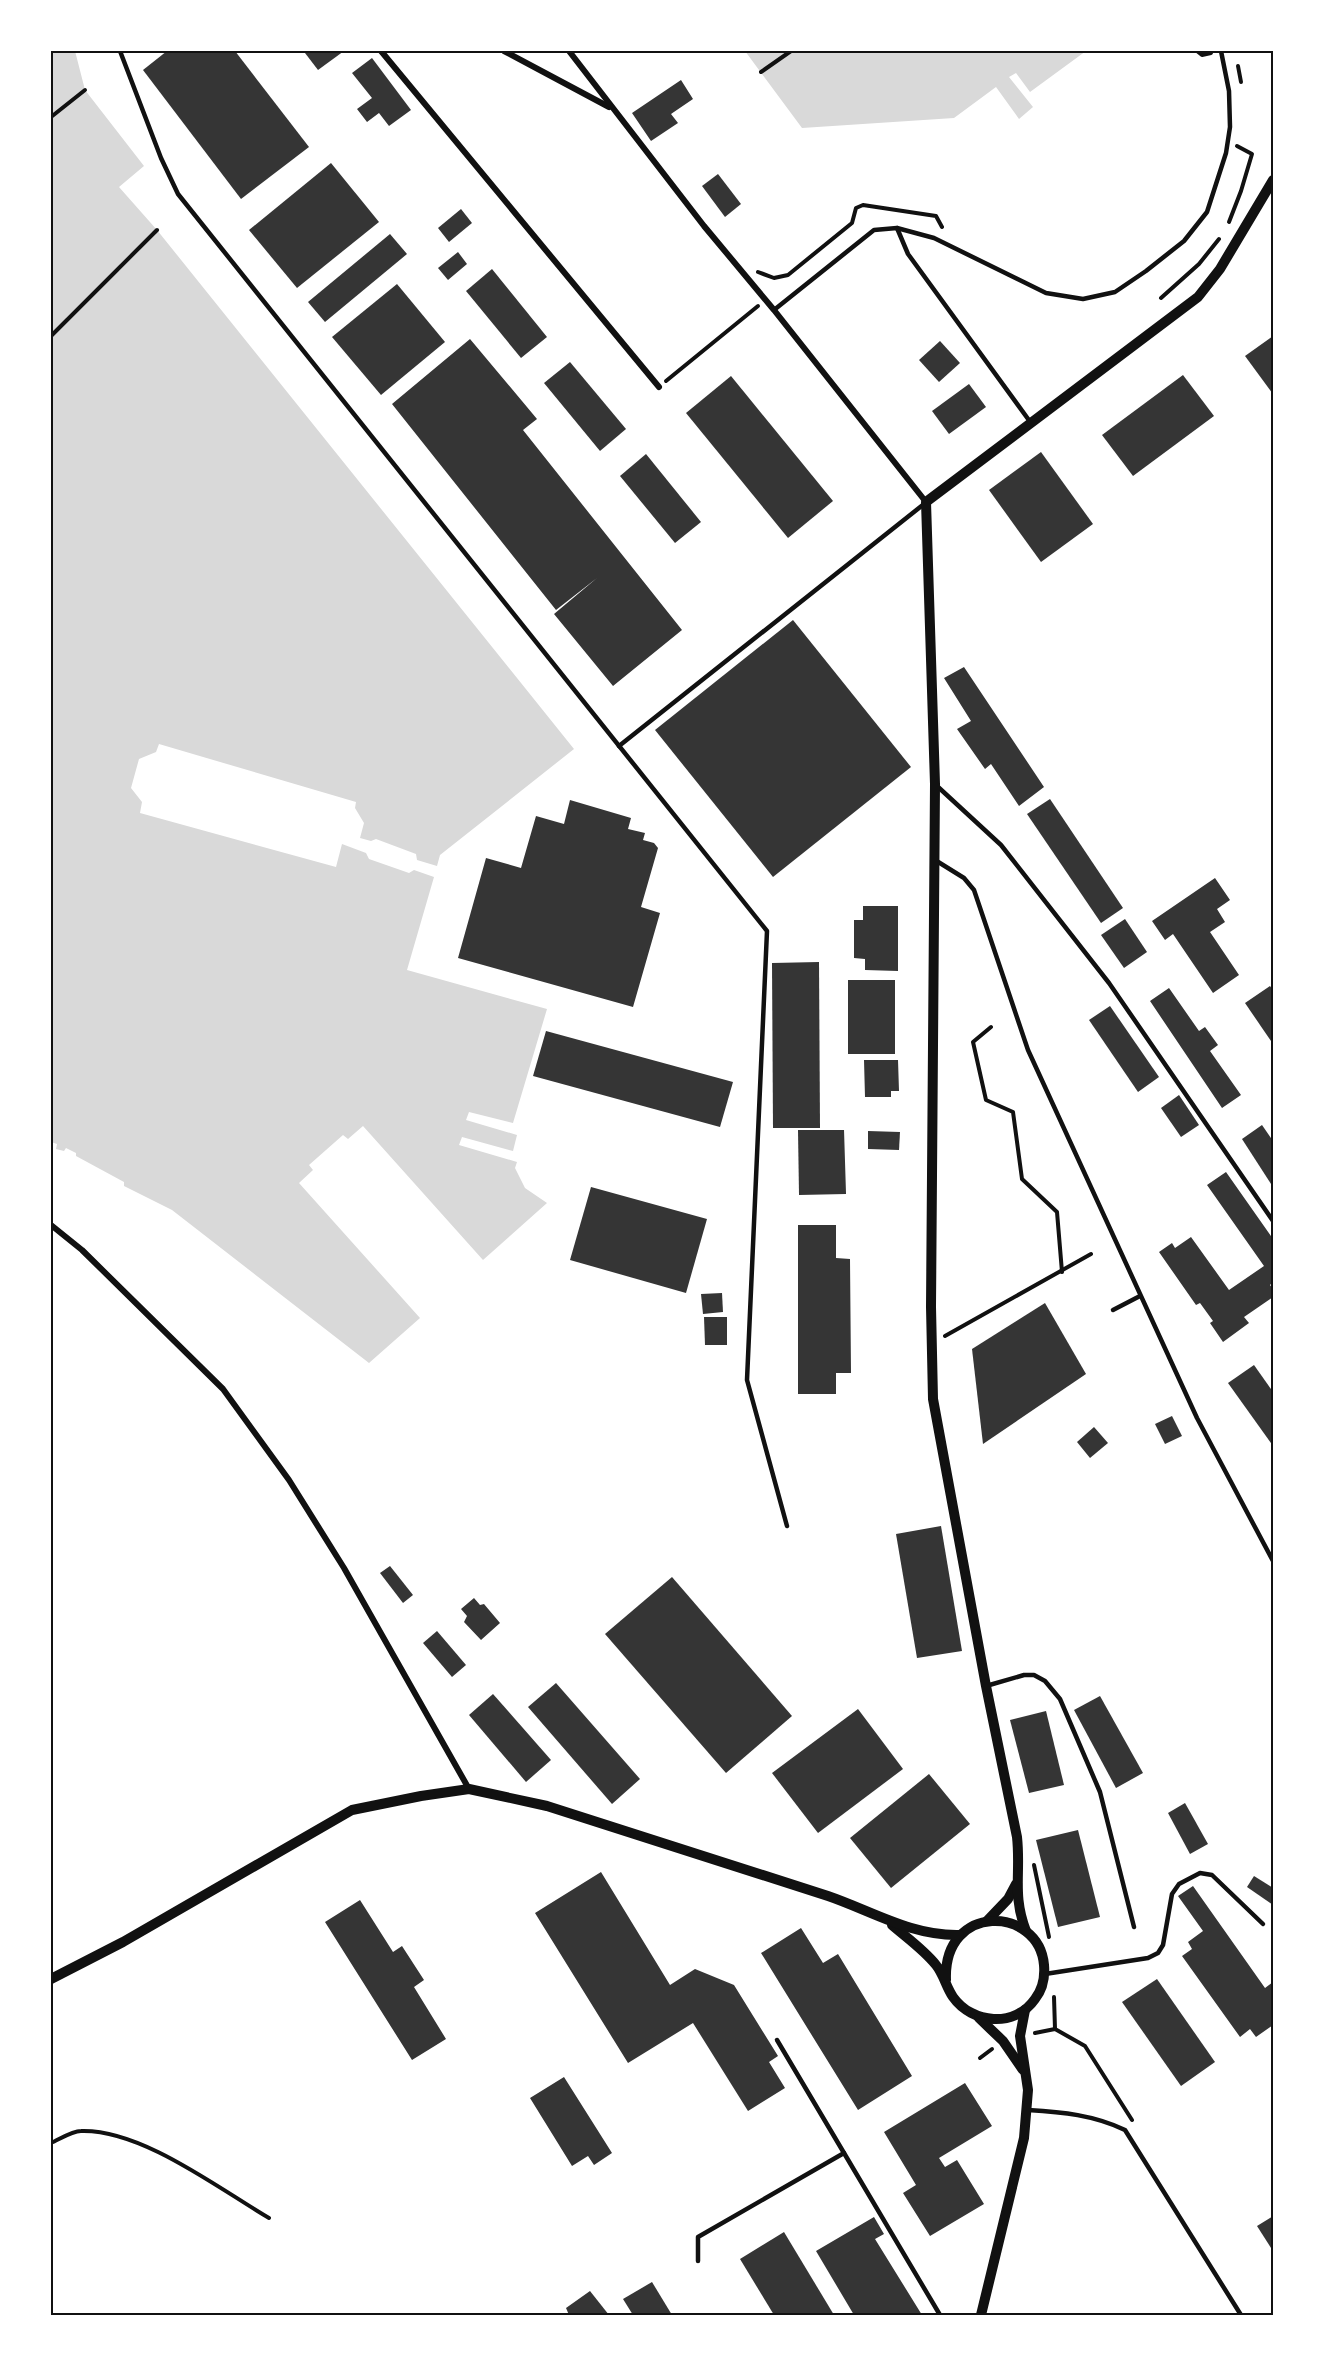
<svg xmlns="http://www.w3.org/2000/svg" width="1324" height="2366" font-family="'DM Sans',sans-serif">
  <rect width="100%" height="100%" fill="#fff"/>
  <!-- water -->
  <g fill="#d9d9d9">
    <path d="M51 51H75L85 90 144 166 119 187 157 230 574 749 440 855 437 866 417 860 416 854 376 839 371 841 360 838 364 823 355 808 356 802 159 744 156 752 139 759 131 788 142 802 140 813 336 867 342 844 366 853 369 859 409 873 414 870 434 877 407 970 547 1009 513 1123 469 1112 466 1120 517 1135 513 1151 462 1137 459 1145 517 1162 515 1168 525 1188 547 1203 483 1260 363 1126 348 1139 343 1135 309 1165 313 1170 299 1183 420 1318 369 1363 172 1210 124 1186V1182L76 1156V1153L66 1148 64 1151 56 1149 57 1144 51 1142Z"/>
    <path d="M745 51H1086L1030 92 1016 73 1009 77 1033 107 1019 119 996 87 954 118 802 128Z"/>
  </g>
  <!-- building -->
  <g fill="#353535">
    <path d="M167 51H235L309 147 241 199 143 70Z"/>
    <path d="M307 51H344L318 70 305 53Z"/>
    <path d="M372 58 411 110 389 126 379 113 367 122 357 109 372 98 352 73Z"/>
    <path d="M681 80 693 99 671 114 678 123 651 141 632 113Z"/>
    <path d="M331 163 379 222 297 288 249 230Z"/>
    <path d="M718 174 741 204 725 217 702 186Z"/>
    <path d="M461 209 472 223 449 242 438 228Z"/>
    <path d="M390 234 407 254 325 322 308 302Z"/>
    <path d="M458 252 467 264 448 280 438 268Z"/>
    <path d="M492 269 547 337 521 358 466 291Z"/>
    <path d="M397 284 445 342 381 395 332 337Z"/>
    <path d="M1273 336V394L1245 356Z"/>
    <path d="M470 339 537 419 523 430 682 630 613 686 554 614 597 578 556 610 392 404Z"/>
    <path d="M940 341 960 363 939 382 919 360Z"/>
    <path d="M570 362 626 429 600 451 544 383Z"/>
    <path d="M1183 375 1214 416 1133 476 1102 435Z"/>
    <path d="M731 376 833 501 788 538 686 413Z"/>
    <path d="M969 384 986 407 949 434 932 411Z"/>
    <path d="M1041 452 1093 524 1041 562 989 490Z"/>
    <path d="M646 454 701 522 675 543 620 476Z"/>
    <path d="M793 620 911 767 773 877 655 730Z"/>
    <path d="M964 667 1044 787 1019 806 991 764 985 769 957 729 971 721 944 678Z"/>
    <path d="M1050 799 1123 908 1101 923 1027 814Z"/>
    <path d="M570 800 631 818 628 829 645 833 643 840 654 843 658 848 641 907 660 913 633 1007 458 958 486 858 521 868 536 816 564 824Z"/>
    <path d="M1215 878 1230 900 1217 909 1225 922 1210 932 1239 975 1213 993 1173 934 1165 940 1152 921Z"/>
    <path d="M863 906H898V971L865 970V959L854 958V920H863Z"/>
    <path d="M1125 919 1147 952 1124 968 1101 935Z"/>
    <path d="M819 962 820 1128H773L772 963Z"/>
    <rect x="848" y="980" width="47" height="74"/>
    <path d="M1270 986 1273 990V1044L1245 1003Z"/>
    <path d="M1169 988 1199 1031 1205 1027 1218 1045 1210 1051 1241 1095 1222 1108 1150 1001Z"/>
    <path d="M1110 1006 1159 1077 1138 1092 1089 1020Z"/>
    <path d="M546 1031 733 1082 720 1127 533 1076Z"/>
    <path d="M864 1060H898L899 1091H891V1097H865Z"/>
    <path d="M1179 1095 1199 1125 1181 1137 1161 1108Z"/>
    <path d="M1262 1125 1273 1141V1187L1242 1139Z"/>
    <path d="M798 1130H844L846 1194 799 1195Z"/>
    <path d="M868 1131 900 1132 899 1150 868 1149Z"/>
    <path d="M1226 1172 1273 1239V1282L1270 1285 1273 1289V1297L1244 1317 1249 1323 1223 1342 1210 1323 1213 1321 1200 1303 1196 1305 1159 1252 1172 1243 1175 1248 1191 1237 1229 1290 1264 1266 1207 1185Z"/>
    <path d="M591 1187 707 1219 686 1293 570 1260Z"/>
    <path d="M798 1225H836V1258L850 1259 851 1373H836V1394H798Z"/>
    <path d="M722 1293 723 1312 703 1314 701 1294Z"/>
    <path d="M1045 1303 1086 1374 983 1444 972 1349Z"/>
    <path d="M704 1317H727V1345H705Z"/>
    <path d="M1254 1365 1273 1392V1446L1228 1383Z"/>
    <path d="M1172 1416 1182 1436 1165 1444 1155 1424Z"/>
    <path d="M1094 1427 1108 1443 1090 1458 1077 1442Z"/>
    <path d="M941 1526 962 1651 917 1658 896 1534Z"/>
    <path d="M390 1566 413 1595 403 1603 380 1573Z"/>
    <path d="M672 1577 792 1716 726 1773 605 1634Z"/>
    <path d="M474 1598 480 1605 484 1604 500 1623 481 1640 464 1622 467 1616 461 1609Z"/>
    <path d="M437 1631 466 1665 452 1677 423 1643Z"/>
    <path d="M556 1683 640 1779 612 1804 528 1707Z"/>
    <path d="M493 1694 551 1760 526 1782 469 1715Z"/>
    <path d="M1100 1696 1143 1773 1116 1788 1074 1710Z"/>
    <path d="M858 1709 903 1769 818 1833 772 1773Z"/>
    <path d="M1046 1711 1064 1785 1029 1793 1010 1720Z"/>
    <path d="M929 1774 970 1824 891 1888 850 1838Z"/>
    <path d="M1185 1803 1208 1844 1190 1854 1168 1813Z"/>
    <path d="M1078 1830 1100 1917 1058 1927 1036 1840Z"/>
    <path d="M601 1872 670 1985 695 1969 734 1985 778 2056 769 2062 785 2088 748 2111 693 2023 628 2063 535 1913Z"/>
    <path d="M1254 1876 1273 1888V1905L1247 1887Z"/>
    <path d="M1193 1886 1265 1988 1273 1982V2025L1256 2037 1250 2029 1240 2037 1182 1956 1192 1949 1188 1942 1203 1931 1178 1896Z"/>
    <path d="M360 1900 393 1952 402 1946 424 1980 414 1987 446 2039 412 2060 325 1922Z"/>
    <path d="M801 1928 823 1963 838 1954 912 2076 858 2110 761 1953Z"/>
    <path d="M1157 1979 1215 2062 1181 2086 1122 2002Z"/>
    <path d="M564 2077 612 2153 594 2165 588 2156 572 2166 530 2098Z"/>
    <path d="M965 2083 992 2126 939 2158 945 2167 957 2160 984 2204 930 2236 903 2193 916 2185 884 2132Z"/>
    <path d="M1273 2216V2251L1257 2226Z"/>
    <path d="M874 2217 884 2234 875 2239 922 2315H854L816 2251Z"/>
    <path d="M784 2232 834 2315H774L740 2259Z"/>
    <path d="M652 2282 672 2315H633L623 2299Z"/>
    <path d="M590 2291 609 2315H569L566 2308Z"/>
  </g>
  <g fill="none" stroke-linecap="round" stroke-linejoin="round">
    <!-- path -->
    <g stroke="#111" stroke-width="4">
      <path d="M1197 51 1202 55 1211 53"/>
      <path d="M1238 66 1241 82"/>
      <path d="M761 72 791 51"/>
      <path d="M51 117 85 90"/>
      <path d="M1229 222 1241 191 1252 154 1237 146"/>
      <path d="M758 272 774 278 788 275 852 223 856 208 863 205 936 216 942 227"/>
      <path d="M1161 298 1199 264 1219 239"/>
      <path d="M51 336 157 230"/>
      <path d="M666 381 758 306"/>
      <path d="M991 1027 973 1042 986 1100 1013 1112 1022 1179 1057 1212 1062 1272"/>
      <path d="M945 1336 1091 1254"/>
      <path d="M1034 1865 1049 1937"/>
      <path d="M1054 1997 1055 2029"/>
      <path d="M1035 2033 1055 2029 1085 2046 1132 2120"/>
      <path d="M980 2058 992 2049"/>
      <path d="M51 2143C60 2139 72 2131 81 2131 141 2129 218 2188 269 2218"/>
    </g>
    <!-- service -->
    <g stroke="#111" stroke-width="4.5">
      <path d="M120 51 161 158 178 194 767 931 747 1380 787 1526"/>
      <path d="M897 228 908 254 1031 423"/>
      <path d="M774 310 874 230 897 228 934 238 1046 293 1083 299 1115 292 1146 271 1184 241 1207 212 1226 153 1230 127 1229 91 1221 51"/>
      <path d="M619 746 924 504"/>
      <path d="M937 786 1001 845 1109 983 1273 1221"/>
      <path d="M935 860 964 878 974 890 1028 1050 1197 1418 1273 1561"/>
      <path d="M1113 1310 1140 1296"/>
      <path d="M986 1686 1024 1675H1034L1045 1681 1060 1699 1100 1792 1134 1927"/>
      <path d="M1045 1974 1148 1958 1158 1953 1163 1945 1172 1894 1179 1884 1200 1873 1212 1875 1263 1924"/>
      <path d="M777 2040 844 2153"/>
      <path d="M1028 2110C1062 2112 1094 2115 1125 2130L1241 2315"/>
      <path d="M698 2261V2237L844 2153 940 2315"/>
    </g>
    <!-- minor -->
    <g stroke="#111" stroke-width="6">
      <path d="M381 51 659 387"/>
      <path d="M504 51 609 107"/>
      <path d="M569 51 704 226 774 310 926 502"/>
      <path d="M51 1225 82 1250 223 1389 289 1480 344 1568 469 1789"/>
    </g>
    <!-- tertiary -->
    <g stroke="#111" stroke-width="10">
      <path d="M987 1921 1008 1899 1016 1884"/>
      <path d="M892 1925C907 1938 924 1950 936 1965 944 1975 946 1987 953 1997 972 2024 1015 2028 1035 1999 1043 1989 1045 1977 1044 1965 1039 1906 943 1902 946 1980"/>
      <path d="M1026 1931C1012 1895 1021 1873 1017 1837L986 1686 933 1399 931 1307 935 784 926 502 1198 297 1220 269 1273 180"/>
      <path d="M51 1979 123 1942 352 1810 421 1796 469 1789 547 1806 828 1896C872 1911 911 1936 959 1935"/>
      <path d="M979 2018 1003 2041 1023 2070"/>
      <path d="M981 2315 1024 2138 1028 2090 1020 2036 1025 2010"/>
    </g>
  </g>
  <!-- border -->
  <rect width="1324" height="2366" fill="none" stroke="#ffffff" stroke-width="105"/>
  <rect x="52" y="52" width="1220" height="2262" fill="none" stroke="#111" stroke-width="2"/>
</svg>
